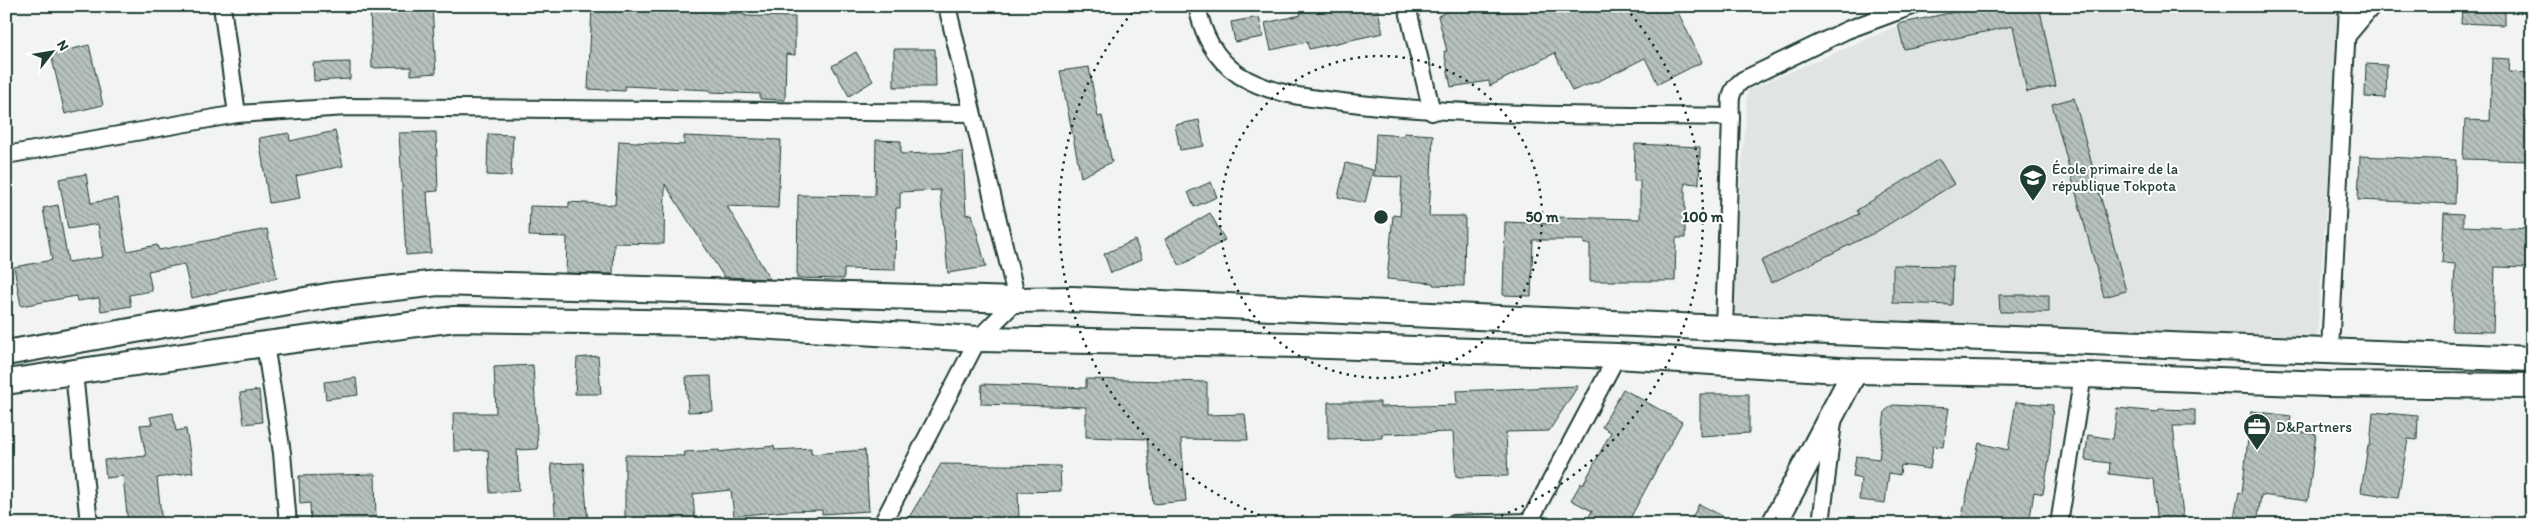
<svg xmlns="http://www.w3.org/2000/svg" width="2538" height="530" font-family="Itim,sans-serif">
  <defs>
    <pattern id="building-back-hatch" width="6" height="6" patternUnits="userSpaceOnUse" patternTransform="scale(1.25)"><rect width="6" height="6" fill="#b7c1bd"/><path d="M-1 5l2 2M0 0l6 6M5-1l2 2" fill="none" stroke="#949e9a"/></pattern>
  </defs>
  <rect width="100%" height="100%" fill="#f2f3f3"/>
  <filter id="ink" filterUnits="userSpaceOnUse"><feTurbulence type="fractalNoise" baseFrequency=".02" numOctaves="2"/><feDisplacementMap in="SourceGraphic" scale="10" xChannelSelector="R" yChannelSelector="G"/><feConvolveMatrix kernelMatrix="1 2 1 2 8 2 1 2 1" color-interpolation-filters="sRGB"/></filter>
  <g filter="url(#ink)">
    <!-- built -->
    <path fill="#e0e4e3" d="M1973 6H2341L2316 347 2127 333 1730 313 1748 90 1902 24Z"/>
    <!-- building -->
    <g fill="url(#building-back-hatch)" stroke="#1f3d34">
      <path d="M432 6 436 73 411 75V67L372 68 370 7Z"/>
      <path d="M592 6H710L711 13 745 14V16L795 17V55L786 54 785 100 760 99V94L710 92V90L625 86V91L588 89Z"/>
      <path d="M1299 6H1377L1383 33 1309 49 1307 42 1271 50 1265 23 1301 15Z"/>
      <path d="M1458 6H1675L1702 62 1658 84 1645 58 1601 80 1572 91 1555 53 1490 86 1489 81 1451 87 1444 51H1447L1438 16Z"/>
      <path d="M1982 6H2039L2056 86 2027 92 2013 26 1904 49 1898 24Z"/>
      <path d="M2462 6H2505V25L2461 23Z"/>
      <path d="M1259 17 1263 37 1235 42 1231 22Z"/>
      <path d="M89 45 103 105 65 114 51 54Z"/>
      <path d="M894 49H935L936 87H894Z"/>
      <path d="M856 52 873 81 849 96 832 66Z"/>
      <path d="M2492 58 2510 59 2509 72 2532 73 2528 161 2463 159 2465 120 2490 121Z"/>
      <path d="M350 62V79L314 81 313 63Z"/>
      <path d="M2366 64 2387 65 2386 98 2365 97Z"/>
      <path d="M1089 67 1098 117 1102 116 1112 162 1081 177 1060 71Z"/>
      <path d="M2074 98 2126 291 2104 297 2052 104Z"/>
      <path d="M1199 120 1204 146 1180 150 1175 125Z"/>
      <path d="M335 131 343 166 296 176 300 198 269 203 259 138 289 133 290 141Z"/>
      <path d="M436 132 438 191 427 192 431 253 406 255 399 133Z"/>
      <path d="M1404 133 1433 135 1429 216H1465L1464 286 1433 285V283L1387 279 1393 215 1400 216 1402 177 1374 176 1376 134 1404 136Z"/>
      <path d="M488 134 513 135 511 176 487 175Z"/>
      <path d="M684 136 781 140 778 208 727 206 770 279 724 277 665 184 664 244 614 243 613 274 566 273 567 237 529 236 530 206 569 207V202L615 205 619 141 684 145Z"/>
      <path d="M876 140 901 141V154L963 152 966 215 972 214 986 267 948 273 940 190 900 192V208H896L895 270 844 269V279L797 278 798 195 875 196Z"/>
      <path d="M1635 144 1700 147 1699 184 1685 183V238H1676L1675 281H1590V244H1584V240H1533L1531 296 1503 295 1505 222 1552 224V217L1640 219V181H1634Z"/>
      <path d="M2360 156 2456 160 2455 204 2358 200Z"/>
      <path d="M1939 159 1954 184 1876 232 1771 283 1761 261 1859 214 1857 210Z"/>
      <path d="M1346 163 1373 170 1365 203 1338 197Z"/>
      <path d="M86 174 91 203 118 198 127 251 157 245 159 250 267 229 277 278 192 298 184 264 148 271 152 291 129 295 131 306 101 311 99 298 77 301 76 296 21 306 14 267 52 260 43 208 58 205 68 262 103 257 98 224 68 229 59 179Z"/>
      <path d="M1211 182 1217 197 1194 207 1188 192Z"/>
      <path d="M1210 213 1225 240 1180 266 1165 239Z"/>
      <path d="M2444 213 2463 214V226L2532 229V268L2495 267 2493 332 2452 331 2455 264 2442 263Z"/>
      <path d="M1135 240 1142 259 1111 273 1104 254Z"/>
      <path d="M1893 265 1953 266 1952 305 1893 303Z"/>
      <path d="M1999 295H2049V312H2000Z"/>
      <path d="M598 356 601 394H575L577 358Z"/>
      <path d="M533 365 538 449 517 450 519 491 490 493 488 450 454 451 453 413H496L494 367Z"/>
      <path d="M711 376 713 411 688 412 686 377Z"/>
      <path d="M356 378 358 395 326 399 324 382Z"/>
      <path d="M1086 379 1207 382V415L1245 414 1248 440 1181 439 1186 501 1153 504 1147 439 1086 437V407L981 404 982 384 1086 388Z"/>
      <path d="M1578 386 1549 431 1506 432 1508 476 1456 477 1453 432 1382 434V438L1328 439V402H1380V407L1457 405 1456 391Z"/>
      <path d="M1623 389 1682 422 1627 524H1585L1592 511 1571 500 1581 483 1583 485 1611 432 1602 427Z"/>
      <path d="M259 390 262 422 244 424 240 393Z"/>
      <path d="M1700 394H1749V433L1700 436Z"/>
      <path d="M2016 402 2053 405 2049 460 2043 494 2034 492 2029 524H1960L1979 443 2008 450Z"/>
      <path d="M1893 405 1949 408 1943 447 1933 446 1930 469 1901 465 1900 475 1889 473 1885 503 1859 500 1861 478 1853 476 1856 456 1879 459 1885 411Z"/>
      <path d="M2117 408 2158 412 2159 409 2195 410V426H2173L2184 524H2158L2153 479 2109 474 2110 463 2085 460 2088 435 2113 439Z"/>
      <path d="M2251 411 2291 416 2289 431 2316 434 2308 501 2261 495 2257 524H2233L2239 492 2242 493Z"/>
      <path d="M2373 412 2418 416 2417 440 2408 439 2398 498 2361 492 2368 446H2370Z"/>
      <path d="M173 413 176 431 186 429 193 472 157 478 162 524H128L123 476 106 478 104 460 146 456 140 425 152 424 150 417Z"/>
      <path d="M774 446 775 450 811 448V454L865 450 869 511 822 514V510L786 511 734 516 731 490 693 494 695 524H666L665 520 625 519V455L685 456 684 452 719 450V452Z"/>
      <path d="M583 463 588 524H556L551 464Z"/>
      <path d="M941 464 1060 466 1061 491 1018 492 1019 519H908Z"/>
      <path d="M375 474 376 524H311L310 503 300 504 299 476Z"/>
      <path d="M1699 504 1738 524H1689Z"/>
    </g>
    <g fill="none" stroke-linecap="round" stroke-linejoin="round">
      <defs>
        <g id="street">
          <path d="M222 6 237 114"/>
          <path d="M1197 6C1203 35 1214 58 1239 75 1274 97 1320 99 1360 104 1483 117 1608 115 1731 117 1730 100 1729 90 1743 80L1847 30 1912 6"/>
          <path d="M1407 6 1432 112"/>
          <path d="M2346 37 2372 6"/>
          <path d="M6 155 237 114 347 107 971 113"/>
          <path d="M1724 328 1731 117"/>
          <path d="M265 344 282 453 288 524"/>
          <path d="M2330 350 2348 6"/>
          <path d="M74 372 89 524"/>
          <path d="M882 524 978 339 1017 300 947 6"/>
          <path d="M1453 524 1529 522"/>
          <path d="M1528 524 1617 356"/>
          <path d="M1821 524 1833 422"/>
          <path d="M2059 524 2083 375"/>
        </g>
        <g id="secondary">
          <path d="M6 353 333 295 438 283 1017 300 1072 299 1724 328 2532 359"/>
          <path d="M6 382 265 344 455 319 705 323 978 339 1299 345 1617 356 1855 371 2083 375 2328 384 2532 386"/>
          <path d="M1774 524 1855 371"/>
        </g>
      </defs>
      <!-- street casing -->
      <use href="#street" stroke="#1f3d34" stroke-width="20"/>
      <!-- secondary casing -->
      <use href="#secondary" stroke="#1f3d34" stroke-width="28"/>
      <!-- street -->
      <use href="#street" stroke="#fff" stroke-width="16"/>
      <!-- secondary -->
      <use href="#secondary" stroke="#fff" stroke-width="24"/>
    </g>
  </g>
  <!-- distance rings -->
  <g fill="none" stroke="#1f3d34" stroke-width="2.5" stroke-dasharray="2.5 5">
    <circle cx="1381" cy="217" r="161"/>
    <path d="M1281 523A322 322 0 0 1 1136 8M1626 8A322 322 0 0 1 1481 523"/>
  </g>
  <!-- icons -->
  <defs>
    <symbol id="school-pin" viewBox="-11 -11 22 30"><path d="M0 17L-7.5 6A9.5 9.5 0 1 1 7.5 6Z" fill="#1f3d34" stroke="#fff"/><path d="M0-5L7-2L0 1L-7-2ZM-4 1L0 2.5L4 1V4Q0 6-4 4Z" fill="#fff"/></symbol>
    <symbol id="office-pin" viewBox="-11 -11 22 30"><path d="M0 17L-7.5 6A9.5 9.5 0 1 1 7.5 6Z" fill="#1f3d34" stroke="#fff"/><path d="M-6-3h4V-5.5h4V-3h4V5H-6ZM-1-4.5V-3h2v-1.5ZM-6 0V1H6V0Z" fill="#fff"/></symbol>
  </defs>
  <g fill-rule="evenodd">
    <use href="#school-pin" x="2017" y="162" width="32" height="43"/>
    <use href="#office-pin" x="2241" y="411" width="32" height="43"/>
  </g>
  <g text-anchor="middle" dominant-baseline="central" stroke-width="4" stroke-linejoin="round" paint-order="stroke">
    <!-- poi labels -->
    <g font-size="15" fill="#1f3d34" stroke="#fff" text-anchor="start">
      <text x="2052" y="169">École primaire de la<tspan x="2052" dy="17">république Tokpota</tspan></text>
      <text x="2276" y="427">D&amp;Partners</text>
    </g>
  </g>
  <circle cx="1381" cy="217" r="8" fill="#1f3d34" stroke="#fff" stroke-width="2.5"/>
  <g font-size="15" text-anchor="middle" font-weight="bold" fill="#1f3d34" stroke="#fff" stroke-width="4" stroke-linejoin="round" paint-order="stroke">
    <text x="1542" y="222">50 m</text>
    <text x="1703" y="222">100 m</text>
  </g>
  <!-- margin -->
  <rect width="2538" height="530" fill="none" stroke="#fff" stroke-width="25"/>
  <rect x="12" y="12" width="2513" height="505" fill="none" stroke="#1f3d34" stroke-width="2" filter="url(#ink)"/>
  <!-- north arrow -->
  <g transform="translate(52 52) rotate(59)" stroke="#ffffff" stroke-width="4" paint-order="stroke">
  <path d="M0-4L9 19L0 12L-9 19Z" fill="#1f3d34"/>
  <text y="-8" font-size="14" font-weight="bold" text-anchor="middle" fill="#1f3d34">N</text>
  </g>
</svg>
